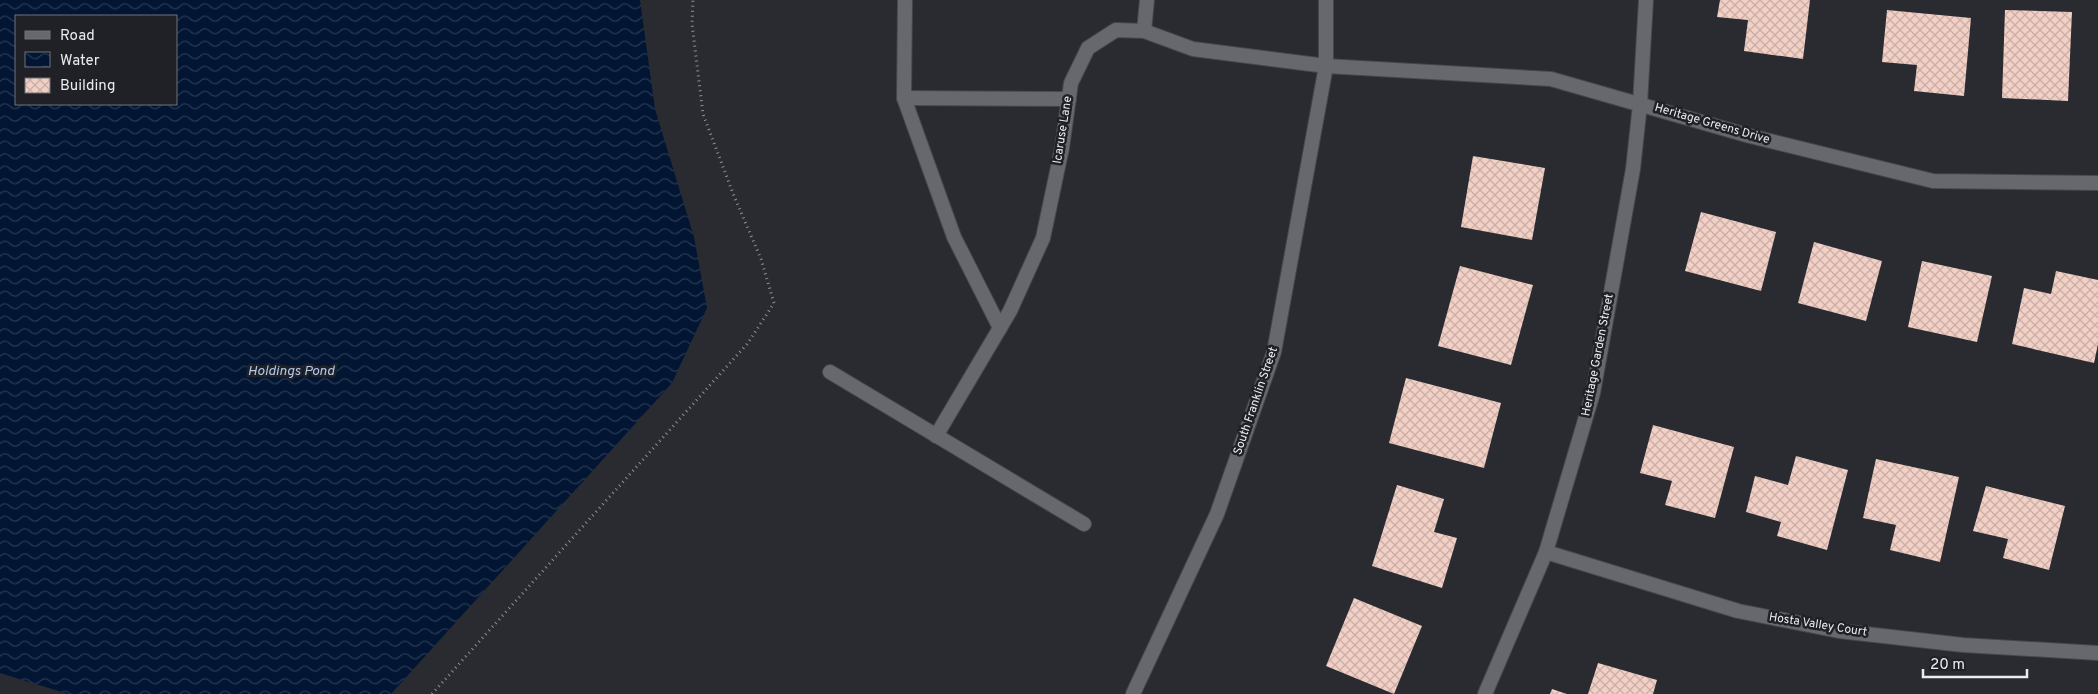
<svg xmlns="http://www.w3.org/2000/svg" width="2098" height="694" font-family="Overpass,sans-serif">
  <defs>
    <pattern id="water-waves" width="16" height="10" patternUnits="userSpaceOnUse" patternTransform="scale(1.25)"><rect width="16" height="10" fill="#021634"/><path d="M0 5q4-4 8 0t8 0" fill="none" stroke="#273852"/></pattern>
    <pattern id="building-cross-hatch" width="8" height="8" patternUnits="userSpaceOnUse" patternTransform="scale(1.25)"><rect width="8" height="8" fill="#f3d0c5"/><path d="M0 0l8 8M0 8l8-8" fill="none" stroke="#c8aea6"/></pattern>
  </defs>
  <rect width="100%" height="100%" fill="#292b31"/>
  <!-- water -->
  <path fill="url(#water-waves)" fill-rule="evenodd" d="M0 0H640L655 109 694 237 707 308 672 383 391 694H68L0 673ZM16 16H176V104H16Z"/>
  <!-- building -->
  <g fill="url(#building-cross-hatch)">
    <path d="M1720 0H1810L1803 59 1744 51 1748 20 1717 17Z"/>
    <path d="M1887 10 1971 18 1964 96 1914 91 1917 65 1882 62Z"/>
    <path d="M2005 10 2072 12 2068 101 2002 98Z"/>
    <path d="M1473 156 1545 168 1532 240 1461 227Z"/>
    <path d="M1701 212 1776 232 1761 291 1685 271Z"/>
    <path d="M1814 242 1882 261 1866 321 1798 303Z"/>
    <path d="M1922 261 1992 276 1977 342 1908 327Z"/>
    <path d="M1460 266 1533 285 1511 365 1438 346Z"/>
    <path d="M2056 271 2098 280V344L2094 363 2012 344 2024 288 2051 294Z"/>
    <path d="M1406 378 1501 403 1484 468 1389 443Z"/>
    <path d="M1653 425 1734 447 1715 518 1665 505 1672 481 1640 473Z"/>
    <path d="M1796 456 1848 470 1827 550 1777 536 1781 522 1746 512 1755 476 1788 485Z"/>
    <path d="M1876 459 1959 477 1940 562 1890 550 1896 525 1863 518Z"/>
    <path d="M1397 485 1444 499 1434 532 1457 538 1442 588 1372 566Z"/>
    <path d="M1986 486 2065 506 2049 570 2003 558 2008 539 1973 531Z"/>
    <path d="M1354 598 1422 626 1394 694 1326 666Z"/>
    <path d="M1598 663 1657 680 1653 694H1588Z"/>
    <path d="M1552 689 1567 694H1550Z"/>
  </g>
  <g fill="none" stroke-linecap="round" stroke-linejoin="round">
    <defs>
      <path id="service" d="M1144 31 1147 0"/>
      <g id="minor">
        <path d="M905 0 904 98 954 237 1000 328"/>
        <path d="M904 98 1069 99"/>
        <path d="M830 372 1084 524"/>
        <path d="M936 436 1010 311 1043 238 1062 148 1071 83 1088 48 1116 30 1144 31 1193 49 1326 66 1551 79 1750 136 1933 181 2098 183"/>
        <path d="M1546 552 1738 611 1839 631 1963 645 2098 653"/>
        <path d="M1133 694 1217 514 1274 352 1326 66V0"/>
        <path d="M1485 694 1546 552 1593 393 1633 169 1640 104 1646 0"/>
      </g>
    </defs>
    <!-- service casing -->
    <use href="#service" stroke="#46474c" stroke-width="16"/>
    <!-- minor casing -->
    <use href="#minor" stroke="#46474c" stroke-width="16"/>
    <!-- path -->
    <path stroke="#8f9195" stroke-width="3" stroke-dasharray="1 4" stroke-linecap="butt" d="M432 694 748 343 774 303 761 259 734 196 703 114 692 24 693 0"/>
    <!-- service -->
    <use href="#service" stroke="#66686e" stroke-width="14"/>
    <!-- minor -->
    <use href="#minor" stroke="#66686e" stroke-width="14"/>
  </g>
  <g text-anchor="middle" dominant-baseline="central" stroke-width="5" stroke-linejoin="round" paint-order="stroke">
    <!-- street labels -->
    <g font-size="12" fill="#eaecef" stroke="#202127">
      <text transform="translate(1712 124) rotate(16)">Heritage Greens Drive</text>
      <text transform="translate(1063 130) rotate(-81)">Icaruse Lane</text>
      <text transform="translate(1598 355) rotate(-79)">Heritage Garden Street</text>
      <text transform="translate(1256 401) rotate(-71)">South Franklin Street</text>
      <text transform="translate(1818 625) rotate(9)">Hosta Valley Court</text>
    </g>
    <!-- water labels -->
    <g font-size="14" font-style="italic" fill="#b3cbed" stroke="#202127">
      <text x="291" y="371">Holdings Pond</text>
    </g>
  </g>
  <!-- legend -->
  <rect x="15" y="15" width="162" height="90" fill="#202127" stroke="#717277"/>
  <rect x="25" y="31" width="25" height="8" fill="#66686e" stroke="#717277"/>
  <text x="60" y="40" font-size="15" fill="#eaecef">Road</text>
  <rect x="25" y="52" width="25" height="15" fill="url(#water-waves)" stroke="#717277"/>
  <text x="60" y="65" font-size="15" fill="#eaecef">Water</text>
  <rect x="25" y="78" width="25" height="15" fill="url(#building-cross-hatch)" stroke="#717277"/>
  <text x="60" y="90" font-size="15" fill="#eaecef">Building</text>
  <!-- scale -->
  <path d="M1923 669v8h104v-8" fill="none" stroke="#eaecef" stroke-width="2.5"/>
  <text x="1930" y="669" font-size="15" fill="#eaecef" stroke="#202127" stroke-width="4" paint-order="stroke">20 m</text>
</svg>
